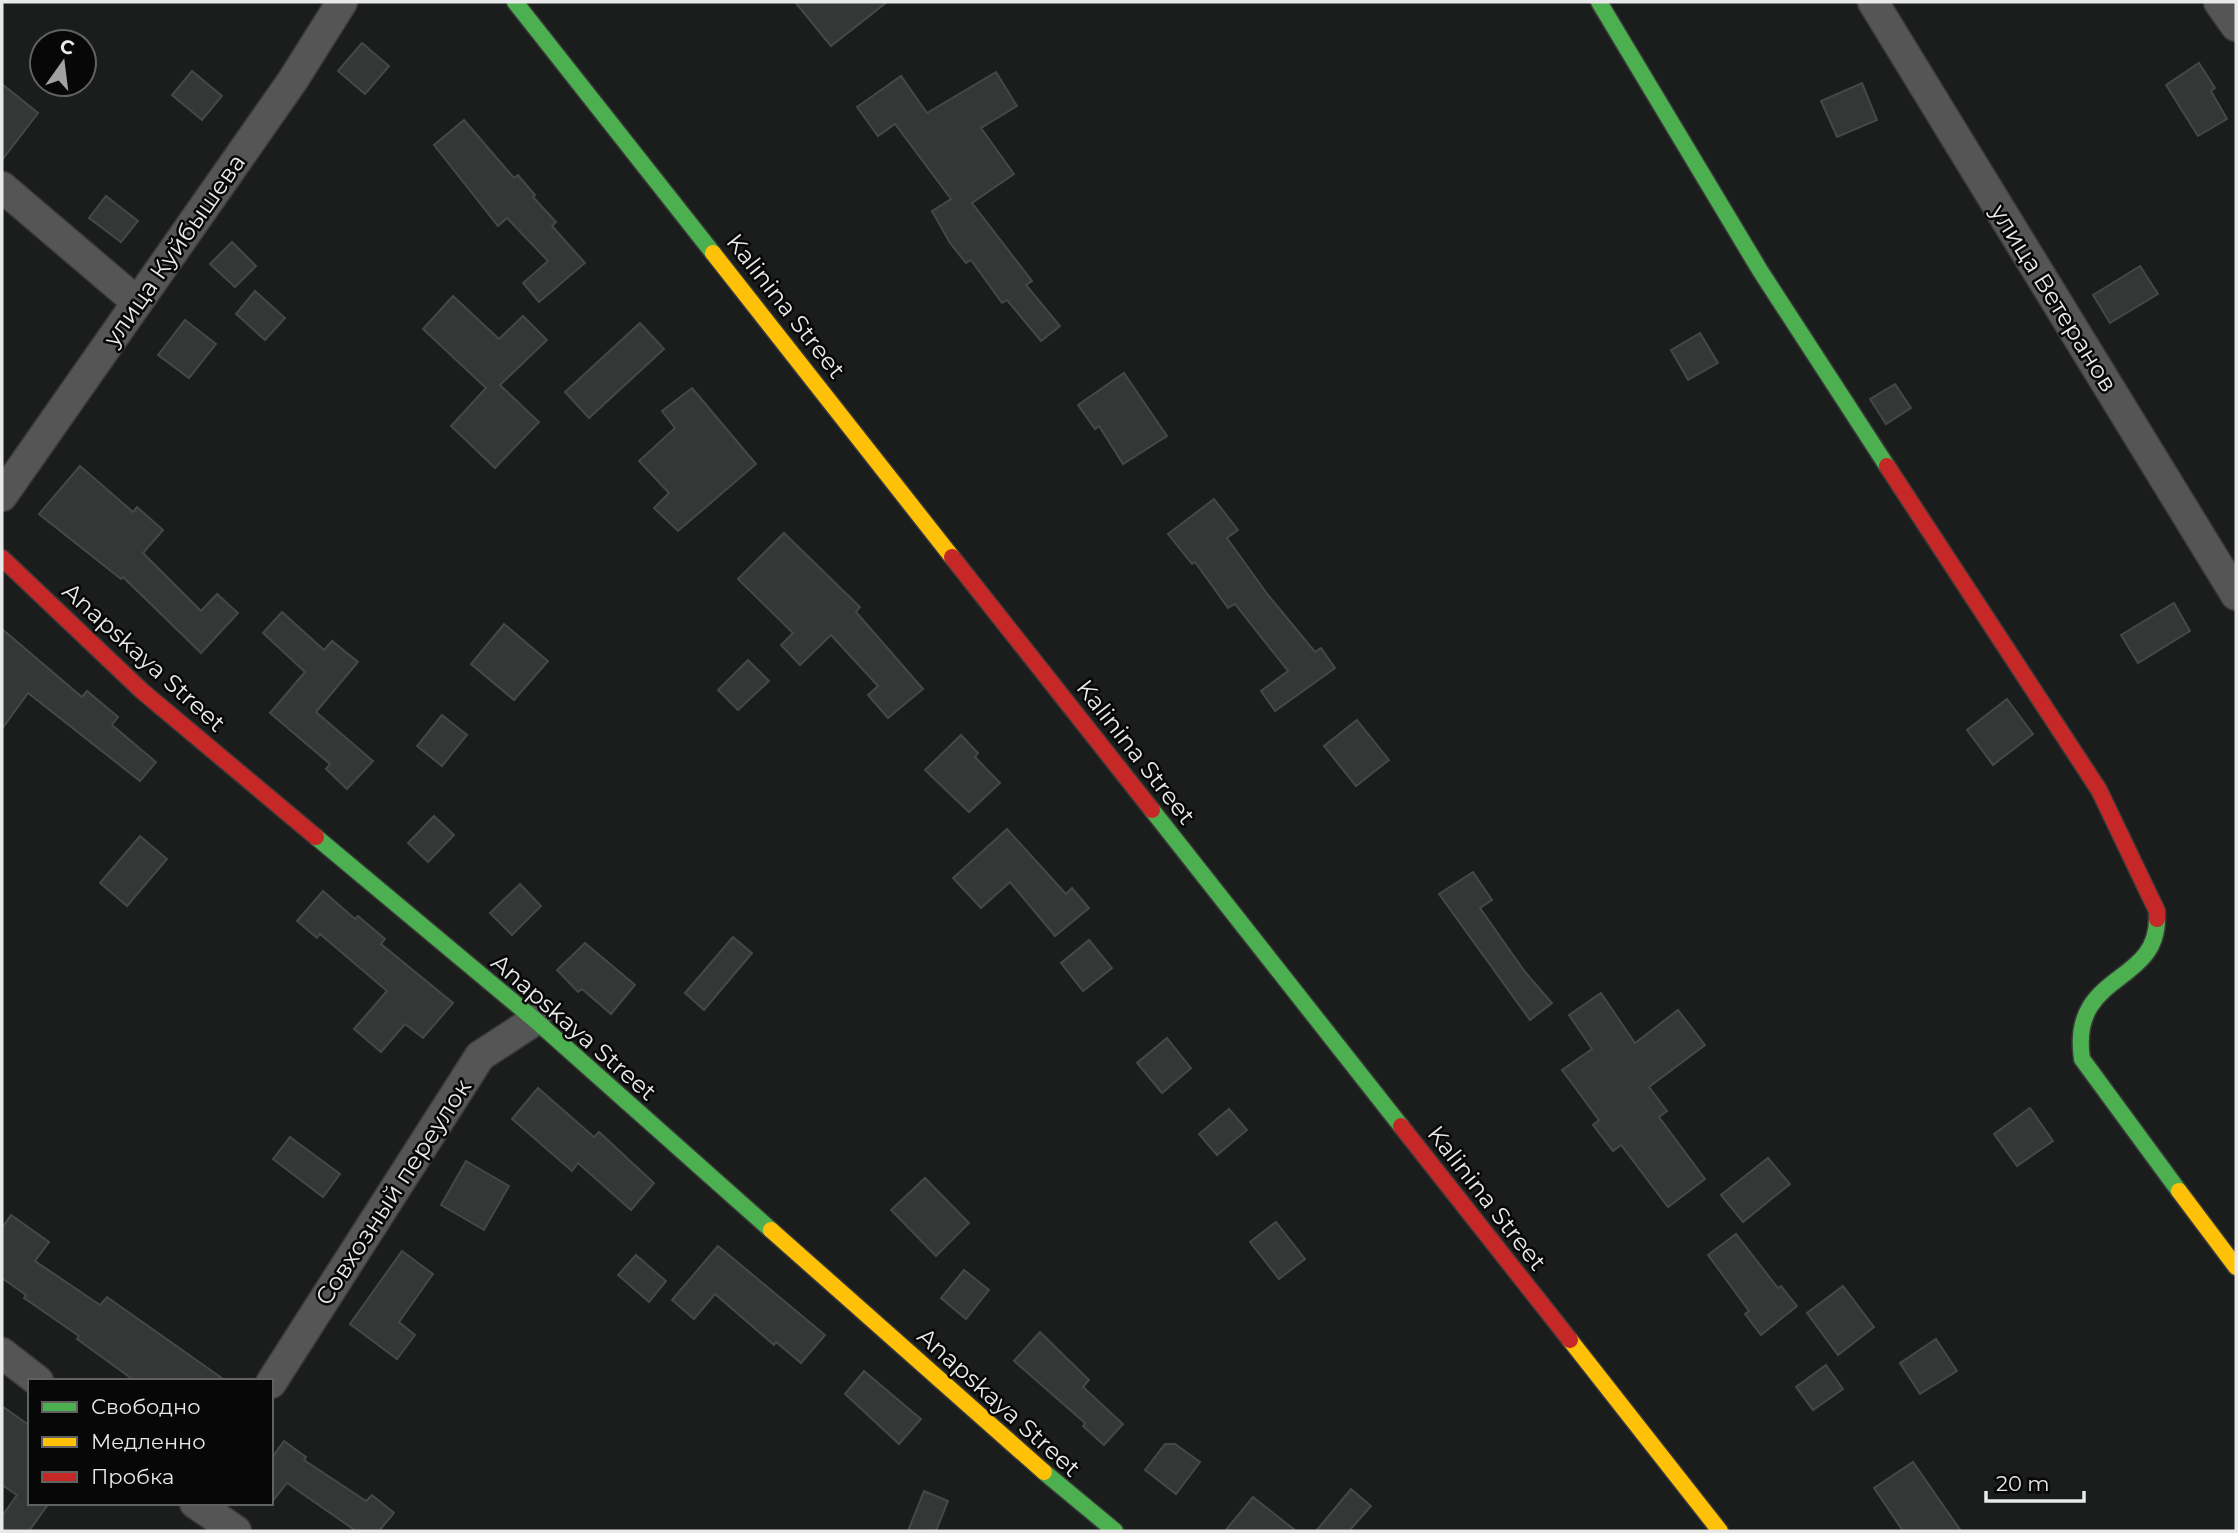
<svg xmlns="http://www.w3.org/2000/svg" width="2238" height="1533" font-family="Montserrat,sans-serif">
  <rect width="100%" height="100%" fill="#1a1d1b"/>
  <!-- building -->
  <g fill="#343735" stroke="#464847" stroke-width="2">
    <path d="M795 2H887L831 46Z"/>
    <path d="M362 43 389 66 365 94 338 71Z"/>
    <path d="M2199 63 2215 88 2211 91 2227 119 2198 136 2166 85Z"/>
    <path d="M192 71 222 96 202 120 172 95Z"/>
    <path d="M996 72 1017 106 981 128 1014 174 972 203 1032 281 1026 285 1060 326 1041 341 1007 300 1002 303 971 260 966 263 950 243 932 211 951 199 895 124 878 136 857 107 901 76 927 113Z"/>
    <path d="M1862 83 1877 120 1837 137 1821 101Z"/>
    <path d="M2 84 38 113 2 160Z"/>
    <path d="M464 120 514 178 518 175 535 195 533 197 556 222 552 226 585 263 539 302 523 283 548 261 507 218 498 226 434 145Z"/>
    <path d="M106 196 138 221 121 242 89 218Z"/>
    <path d="M232 242 256 266 235 287 210 264Z"/>
    <path d="M2140 266 2158 294 2110 323 2093 295Z"/>
    <path d="M255 291 285 318 265 340 236 314Z"/>
    <path d="M453 296 499 339 523 316 547 340 500 385 539 422 495 468 451 426 486 388 423 329Z"/>
    <path d="M185 320 216 344 189 378 158 355Z"/>
    <path d="M640 323 664 349 589 418 565 392Z"/>
    <path d="M1700 333 1718 363 1688 380 1671 350Z"/>
    <path d="M1124 373 1167 436 1123 464 1099 426 1095 429 1078 405Z"/>
    <path d="M1895 384 1911 408 1886 424 1870 399Z"/>
    <path d="M692 388 756 464 678 531 654 508 669 493 639 461 675 428 662 411Z"/>
    <path d="M80 466 133 512 137 507 163 530 143 553 201 611 217 594 238 613 201 653 123 577 121 579 39 514Z"/>
    <path d="M1214 499 1238 530 1227 538 1268 595 1315 652 1321 648 1335 668 1275 711 1261 691 1288 671 1235 604 1228 608 1195 562 1192 564 1168 534Z"/>
    <path d="M784 533 860 607 856 612 923 689 888 718 868 695 878 686 831 635 800 665 781 645 793 633 738 579Z"/>
    <path d="M2174 603 2190 631 2138 663 2121 635Z"/>
    <path d="M282 612 324 650 332 641 358 662 316 712 373 761 347 789 326 769 330 764 270 713 305 672 263 633Z"/>
    <path d="M504 624 548 661 514 700 471 664Z"/>
    <path d="M2 629 82 697 87 691 118 717 112 725 156 762 140 781 28 693 2 729Z"/>
    <path d="M748 660 769 681 738 710 718 690Z"/>
    <path d="M2007 699 2033 734 1993 765 1967 730Z"/>
    <path d="M442 715 467 735 442 766 417 746Z"/>
    <path d="M1357 720 1389 760 1356 786 1324 746Z"/>
    <path d="M961 735 978 753 975 757 1000 783 969 812 925 770Z"/>
    <path d="M434 816 454 835 428 862 408 843Z"/>
    <path d="M1007 829 1066 894 1072 888 1089 908 1055 936 1010 882 981 908 953 878Z"/>
    <path d="M140 836 167 859 127 906 100 883Z"/>
    <path d="M1473 872 1492 900 1480 908 1525 972 1552 1003 1530 1020 1439 894Z"/>
    <path d="M520 884 541 906 512 935 490 913Z"/>
    <path d="M323 891 355 919 358 916 385 939 381 944 453 1003 423 1038 405 1024 381 1052 354 1029 387 991 320 934 317 938 297 921Z"/>
    <path d="M733 937 752 953 704 1010 685 993Z"/>
    <path d="M1089 940 1112 968 1083 991 1061 963Z"/>
    <path d="M585 943 635 985 611 1014 582 989 578 992 557 970Z"/>
    <path d="M1601 993 1635 1043 1678 1010 1705 1045 1649 1087 1667 1111 1659 1117 1705 1179 1668 1207 1621 1145 1613 1151 1593 1125 1599 1120 1562 1070 1592 1049 1569 1015Z"/>
    <path d="M1167 1038 1191 1068 1162 1093 1137 1063Z"/>
    <path d="M538 1088 594 1137 599 1132 654 1183 631 1210 578 1163 572 1171 512 1119Z"/>
    <path d="M2030 1108 2053 1141 2017 1166 1994 1134Z"/>
    <path d="M1229 1109 1247 1130 1217 1155 1199 1134Z"/>
    <path d="M290 1137 340 1174 323 1197 273 1159Z"/>
    <path d="M1768 1158 1790 1184 1743 1222 1721 1195Z"/>
    <path d="M466 1161 509 1186 484 1230 441 1205Z"/>
    <path d="M925 1178 969 1223 936 1256 891 1210Z"/>
    <path d="M11 1215 49 1242 35 1261 100 1305 107 1297 226 1381H135L77 1339 79 1336 24 1298 26 1295 2 1278V1228Z"/>
    <path d="M1276 1222 1305 1259 1279 1279 1250 1242Z"/>
    <path d="M1736 1234 1778 1288 1781 1286 1797 1306 1761 1335 1745 1314 1749 1311 1708 1255Z"/>
    <path d="M718 1246 825 1335 801 1363 776 1342 774 1345 715 1294 694 1319 672 1300Z"/>
    <path d="M402 1251 433 1274 399 1322 415 1335 397 1359 350 1324Z"/>
    <path d="M636 1255 666 1281 649 1302 618 1275Z"/>
    <path d="M964 1270 989 1290 966 1319 941 1298Z"/>
    <path d="M1843 1286 1874 1327 1838 1355 1807 1313Z"/>
    <path d="M1040 1332 1089 1380 1083 1387 1123 1424 1104 1445 1083 1426 1085 1423 1014 1361Z"/>
    <path d="M1936 1339 1957 1371 1920 1394 1900 1363Z"/>
    <path d="M1826 1365 1843 1389 1813 1410 1796 1387Z"/>
    <path d="M864 1371 921 1419 899 1444 845 1394Z"/>
    <path d="M2 1406 30 1426V1503H49L29 1531H2V1516L17 1495 2 1485Z"/>
    <path d="M284 1441 306 1457 304 1460 366 1501 372 1495 394 1513 379 1531H356L287 1483 271 1503V1459Z"/>
    <path d="M1165 1444H1175L1200 1462 1176 1494 1145 1470Z"/>
    <path d="M1913 1462 1961 1531H1903L1874 1488Z"/>
    <path d="M1351 1489 1371 1506 1349 1531H1316Z"/>
    <path d="M924 1491 948 1501 936 1531H908Z"/>
    <path d="M1253 1497 1296 1531H1225Z"/>
  </g>
  <g fill="none" stroke-linecap="round" stroke-linejoin="round">
    <defs>
      <g id="street">
        <path d="M1873 2 2236 595"/>
        <path d="M2219 2 2236 26"/>
        <path d="M2 187 137 302"/>
        <path d="M2 496 293 80 342 2"/>
        <path d="M2 1353 38 1381"/>
        <path d="M271 1383 480 1056 535 1020"/>
        <path d="M195 1503 236 1531"/>
      </g>
      <g id="fast">
        <path d="M515 2 713 253"/>
        <path d="M1599 2 1761 272 1887 466"/>
        <path d="M1152 810 1401 1126"/>
        <path d="M316 837 535 1020 771 1230"/>
        <path d="M2157 919C2157 986 2069 972 2082 1059L2179 1191"/>
        <path d="M1044 1472 1115 1531"/>
      </g>
      <g id="slow">
        <path d="M713 253 952 557"/>
        <path d="M2179 1191 2236 1267"/>
        <path d="M771 1230 1044 1472"/>
        <path d="M1570 1340 1720 1531"/>
      </g>
      <g id="jam">
        <path d="M1887 466 2099 790 2157 911V919"/>
        <path d="M952 557 1152 810"/>
        <path d="M2 558 142 691 316 837"/>
        <path d="M1401 1126 1570 1340"/>
      </g>
    </defs>
    <!-- street casing -->
    <use href="#street" stroke="#383938" stroke-width="33"/>
    <!-- fast casing -->
    <use href="#fast" stroke="#383938" stroke-width="19"/>
    <!-- slow casing -->
    <use href="#slow" stroke="#383938" stroke-width="19"/>
    <!-- jam casing -->
    <use href="#jam" stroke="#383938" stroke-width="19"/>
    <!-- street -->
    <use href="#street" stroke="#555" stroke-width="30"/>
    <!-- fast -->
    <use href="#fast" stroke="#4caf50" stroke-width="16"/>
    <!-- slow -->
    <use href="#slow" stroke="#ffc107" stroke-width="16"/>
    <!-- jam -->
    <use href="#jam" stroke="#c62828" stroke-width="16"/>
  </g>
  <g text-anchor="middle" dominant-baseline="central" stroke-width="5" stroke-linejoin="round" paint-order="stroke">
    <!-- street labels -->
    <g font-size="24" fill="#e7eae8" stroke="#060706">
      <text transform="translate(174 250) rotate(-55)">улица Куйбышева</text>
      <text transform="translate(2054 298) rotate(58)">улица Ветеранов</text>
      <text transform="translate(786 306) rotate(52)">Kalinina Street</text>
      <text transform="translate(144 657) rotate(42)">Anapskaya Street</text>
      <text transform="translate(1136 752) rotate(52)">Kalinina Street</text>
      <text transform="translate(574 1027) rotate(41)">Anapskaya Street</text>
      <text transform="translate(393 1192) rotate(-57)">Совхозный переулок</text>
      <text transform="translate(1487 1198) rotate(52)">Kalinina Street</text>
      <text transform="translate(999 1402) rotate(42)">Anapskaya Street</text>
    </g>
  </g>
  <!-- border -->
  <rect width="2238" height="1533" fill="none" stroke="#e7eae8" stroke-width="7"/>
  <!-- legend -->
  <rect x="28" y="1379" width="245" height="126" fill="#060706" stroke="#606260" stroke-width="2"/>
  <rect x="42" y="1402" width="35" height="10" fill="#4caf50" stroke="#606260" stroke-width="2"/>
  <text x="91" y="1414" font-size="21" fill="#e7eae8">Свободно</text>
  <rect x="42" y="1437" width="35" height="10" fill="#ffc107" stroke="#606260" stroke-width="2"/>
  <text x="91" y="1449" font-size="21" fill="#e7eae8">Медленно</text>
  <rect x="42" y="1472" width="35" height="10" fill="#c62828" stroke="#606260" stroke-width="2"/>
  <text x="91" y="1484" font-size="21" fill="#e7eae8">Пробка</text>
  <!-- north arrow -->
  <g transform="translate(63 63) rotate(14)"><circle r="33" fill="#060706" stroke="#606260" stroke-width="2"/>
  <path d="M0-5L12 26L0 18L-12 26Z" fill="#9fa2a0"/>
  <text y="-10" font-size="19" font-weight="bold" text-anchor="middle" fill="#e7eae8">С</text>
  </g>
  <!-- scale -->
  <path d="M1986 1491v10h98v-10" fill="none" stroke="#e7eae8" stroke-width="3.5"/>
  <text x="1996" y="1491" font-size="21" fill="#e7eae8" stroke="#060706" stroke-width="5" paint-order="stroke">20 m</text>
</svg>
